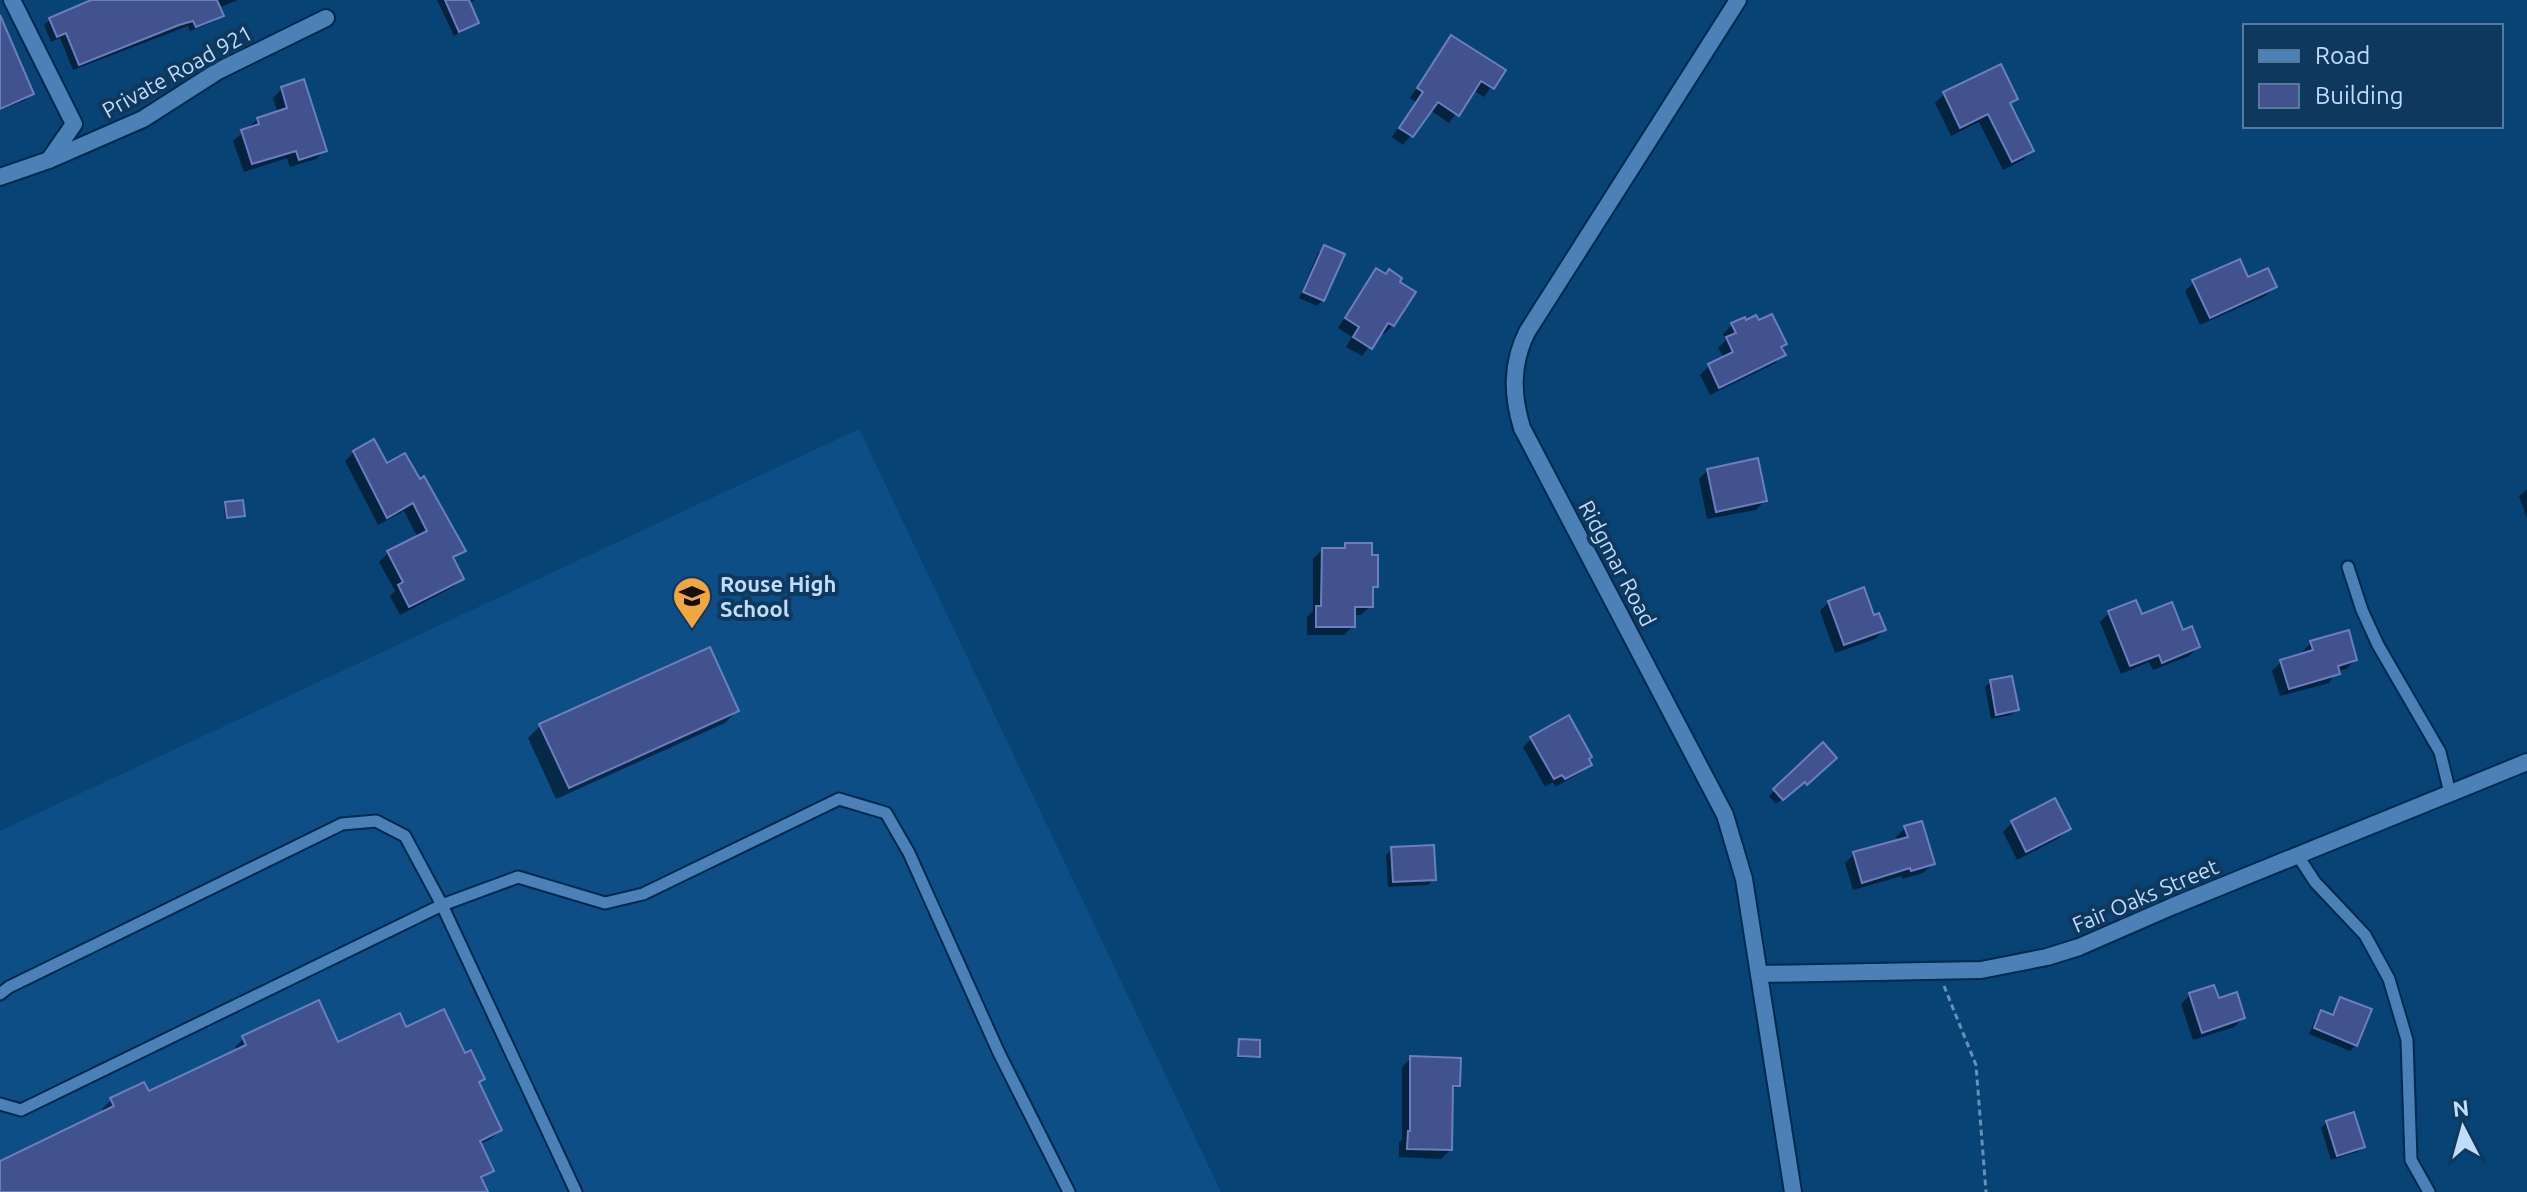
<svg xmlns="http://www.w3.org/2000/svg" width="2527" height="1192" font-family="Ubuntu,sans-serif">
  <rect width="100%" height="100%" fill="#084375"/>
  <!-- built -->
  <path fill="#0c4e85" d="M859 429 1221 1192H0V831Z"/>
  <!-- shadow -->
  <g fill="#0007">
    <path d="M94 0H238L218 8 221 15 216 21 190 31 188 26 73 70 60 38 51 42 44 25 50 20Z"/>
    <path d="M437 0H475L468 4 477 23 454 36Z"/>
    <path d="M1451 37 1503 70 1484 97 1473 90 1449 123 1430 110 1403 145 1392 137 1416 102 1410 98 1443 46Z"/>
    <path d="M0 41 32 94 26 100 0 110Z"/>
    <path d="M2000 67 2016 99 2009 105 2032 151 2023 160 2003 170 1979 122 1951 136 1935 103 1944 94Z"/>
    <path d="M282 89 325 150 316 159 290 167 287 158 244 172 233 141 258 119 278 113 273 98Z"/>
    <path d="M1324 248 1323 300 1317 306 1299 298 1318 253Z"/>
    <path d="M1377 271 1385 276 1393 325 1384 334 1380 332 1362 356 1346 347 1352 337 1338 328 1368 280Z"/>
    <path d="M2194 282 2274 287 2265 296 2200 325 2185 291Z"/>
    <path d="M1744 319 1785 343 1780 348 1783 355 1774 364 1710 395 1700 375 1709 366 1724 358 1718 348 1726 340 1723 334 1732 325Z"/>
    <path d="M354 452 386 465 463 550 454 559 462 578 453 587 400 615 390 596 395 591 379 562 388 553 418 538 404 511 378 525 345 461Z"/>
    <path d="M1708 470 1765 500 1756 510 1707 519 1699 479Z"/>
    <path d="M2527 489V518L2519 496Z"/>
    <path d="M226 504 243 515 225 519 224 507Z"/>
    <path d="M1346 545 1376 586 1371 592V606L1361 615H1353V626L1344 635H1307V617L1313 611V559L1322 550H1341Z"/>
    <path d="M1829 602 1873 618 1884 630 1875 639 1835 653 1820 611Z"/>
    <path d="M2109 613 2141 617 2198 647 2189 656 2153 670 2149 662 2121 674 2100 622Z"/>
    <path d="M2311 643 2355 660 2346 669 2337 671 2329 683 2280 696 2272 671 2281 662 2303 655 2302 652Z"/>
    <path d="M1991 682 2017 710 2011 715 1991 719 1985 687Z"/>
    <path d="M737 711 725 723 556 799 528 738 540 726Z"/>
    <path d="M1532 738 1587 760 1589 764 1580 773 1555 787 1553 782 1545 787 1523 747Z"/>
    <path d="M1823 745 1829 764 1776 804 1769 796Z"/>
    <path d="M2054 801 2068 829 2059 838 2017 860 2003 832 2012 823Z"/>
    <path d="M1905 828 1933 864 1923 873 1902 879V876L1853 890 1845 863 1854 854 1898 841 1896 837Z"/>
    <path d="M1392 849 1434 879 1428 885 1388 887 1386 855Z"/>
    <path d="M2190 995 2243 1018 2234 1027 2193 1040 2181 1004Z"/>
    <path d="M2341 999 2356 1045 2350 1051 2309 1034 2316 1018 2321 1013 2330 1016Z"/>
    <path d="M405 1029 464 1056 483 1079 478 1084 500 1130 491 1139 480 1144 492 1170 480 1181 486 1192H0V1163L104 1113 102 1109 111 1100 148 1094 237 1052 235 1047 244 1038 337 1044Z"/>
    <path d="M1240 1041 1258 1056 1255 1058H1237Z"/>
    <path d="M1411 1058 1458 1085 1451 1093 1450 1150 1441 1159 1399 1157V1142L1402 1140V1067Z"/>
    <path d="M2327 1122 2363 1147 2357 1152 2331 1160 2321 1128Z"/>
  </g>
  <!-- building -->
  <g fill="#41528f" stroke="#6b7ebf" stroke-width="2">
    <path d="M91 0H217L224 16 196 27 193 21 179 25 79 65 66 33 57 37 49 18Z"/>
    <path d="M445 0H469L479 23 459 32Z"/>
    <path d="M0 15 34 94 0 109Z"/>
    <path d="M1451 35 1506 70 1494 89 1481 81 1459 116 1438 102 1413 137 1399 128 1423 92 1417 88Z"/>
    <path d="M2001 64 2018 99 2010 103 2034 151 2012 162 1988 114 1960 128 1943 92Z"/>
    <path d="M304 79 327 151 299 160 296 151 252 164 241 130 259 124 257 118 287 108 281 87Z"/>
    <path d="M1324 245 1345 254 1324 301 1303 292Z"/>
    <path d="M2240 259 2248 277 2268 268 2277 287 2210 318 2192 280Z"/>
    <path d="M1376 268 1386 274 1389 269 1402 278 1400 282 1416 292 1394 326 1388 323 1372 349 1353 337 1359 327 1345 318Z"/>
    <path d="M1772 314 1787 344 1781 347 1786 355 1719 388 1708 364 1733 352 1726 337 1736 333 1731 323 1745 317 1746 320 1756 315 1759 320Z"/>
    <path d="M374 439 387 463 405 453 420 479 424 476 466 551 453 557 464 579 409 607 398 585 403 582 387 551 427 531 413 503 387 518 353 451Z"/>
    <path d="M1758 458 1767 501 1716 512 1707 469Z"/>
    <path d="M243 500 245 516 227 518 225 502Z"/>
    <path d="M1345 543H1372V555H1378V587H1373V607H1355V627H1316V606H1321L1322 548H1345Z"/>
    <path d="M1864 587 1874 615 1879 613 1886 630 1844 645 1828 601Z"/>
    <path d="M2136 600 2142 614 2172 602 2183 630 2192 626 2200 647 2162 663 2159 655 2130 666 2108 611Z"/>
    <path d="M2349 630 2357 660 2338 666 2340 674 2289 689 2280 660 2313 650 2310 641Z"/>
    <path d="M710 647 739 711 569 788 539 724Z"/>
    <path d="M2012 676 2019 710 1996 715 1990 680Z"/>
    <path d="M1569 715 1592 757 1589 759 1592 765 1565 779 1562 775 1554 779 1530 737Z"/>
    <path d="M1823 742 1837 758 1807 785 1805 782 1783 800 1773 789Z"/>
    <path d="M2055 798 2071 829 2026 852 2011 821Z"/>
    <path d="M1922 821 1935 864 1911 871 1910 868 1862 883 1853 852 1908 837 1904 826Z"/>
    <path d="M1434 845 1436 880 1393 882 1391 847Z"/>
    <path d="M2214 985 2219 998 2237 992 2245 1018 2202 1033 2189 993Z"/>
    <path d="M2340 997 2372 1009 2357 1046 2314 1028 2321 1010 2333 1015Z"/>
    <path d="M319 1000 338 1042 400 1013 406 1027 444 1009 465 1053 471 1050 485 1079 479 1082 502 1130 480 1141 494 1171 481 1177 488 1192H0V1161L114 1106 110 1098 144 1082 149 1091 246 1045 242 1036Z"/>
    <path d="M1239 1039 1260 1040V1057L1238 1056Z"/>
    <path d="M1410 1056 1461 1058 1460 1086H1453L1452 1150 1407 1149 1408 1131H1410Z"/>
    <path d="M2354 1112 2365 1147 2337 1156 2326 1121Z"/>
  </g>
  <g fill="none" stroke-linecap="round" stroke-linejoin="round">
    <defs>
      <g id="service">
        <path d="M2348 567 2362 610 2378 645 2440 752 2450 793"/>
        <path d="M2298 856 2315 882 2365 935 2389 979 2407 1040 2411 1160 2429 1192"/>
        <path d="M0 994 9 987 342 824 376 821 405 836 442 905 518 877 605 903 643 894 839 799 886 813 909 853 999 1053 1069 1192"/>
        <path d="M0 1104 21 1110 442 905 576 1192"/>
      </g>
      <g id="minor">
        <path d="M12 0 74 124 49 160"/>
        <path d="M1738 0 1527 332C1511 364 1512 395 1522 428L1725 815 1744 879 1793 1192"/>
        <path d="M0 177 49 160 143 119 218 71 326 18"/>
        <path d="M1759 974 1981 970 2047 957 2079 947 2173 906 2527 762"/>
      </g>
    </defs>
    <!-- service casing -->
    <use href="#service" stroke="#00294e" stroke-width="15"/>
    <!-- minor casing -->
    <use href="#minor" stroke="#00294e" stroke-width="20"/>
    <!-- path -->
    <path stroke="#6590b8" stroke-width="3" stroke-dasharray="6 4" stroke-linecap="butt" d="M1944 986 1976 1065 1986 1192"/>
    <!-- service -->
    <use href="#service" stroke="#4c81b7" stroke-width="11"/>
    <!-- minor -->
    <use href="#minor" stroke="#4c81b7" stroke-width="16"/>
  </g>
  <!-- icons -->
  <defs>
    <symbol id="school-pin" viewBox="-11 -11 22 30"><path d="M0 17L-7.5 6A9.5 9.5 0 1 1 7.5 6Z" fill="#f1a640" stroke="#0f385f"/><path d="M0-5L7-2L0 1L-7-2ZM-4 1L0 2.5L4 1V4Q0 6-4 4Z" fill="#111"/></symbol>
  </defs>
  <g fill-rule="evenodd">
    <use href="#school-pin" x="670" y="574" width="44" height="60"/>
  </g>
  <g text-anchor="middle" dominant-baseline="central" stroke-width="8" stroke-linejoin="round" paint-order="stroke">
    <!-- street labels -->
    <g font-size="22" fill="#c1dcfa" stroke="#0f385f">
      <text transform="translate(177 71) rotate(-29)">Private Road 921</text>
      <text transform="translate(1618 563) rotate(62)">Ridgmar Road</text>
      <text transform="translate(2145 895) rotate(-23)">Fair Oaks Street</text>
    </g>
    <!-- poi labels -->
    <g font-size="22" font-weight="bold" fill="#c1dcfa" stroke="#0f385f" text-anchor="start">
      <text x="720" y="583">Rouse High<tspan x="720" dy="25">School</tspan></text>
    </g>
  </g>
  <!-- legend -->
  <rect x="2243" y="24" width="260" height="104" fill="#0f385f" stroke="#567a9d" stroke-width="2"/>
  <rect x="2259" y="50" width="40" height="12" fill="#4c81b7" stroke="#567a9d" stroke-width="2"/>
  <text x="2315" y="64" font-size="24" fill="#c1dcfa">Road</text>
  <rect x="2259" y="84" width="40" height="24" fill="#41528f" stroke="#567a9d" stroke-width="2"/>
  <text x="2315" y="104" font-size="24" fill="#c1dcfa">Building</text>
  <!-- north arrow -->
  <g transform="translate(2463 1128) rotate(354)" stroke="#0f385f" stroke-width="6" paint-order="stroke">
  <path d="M0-6L14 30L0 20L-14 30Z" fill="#c1dcfa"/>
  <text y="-12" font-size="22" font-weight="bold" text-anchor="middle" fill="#c1dcfa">N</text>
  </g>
</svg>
